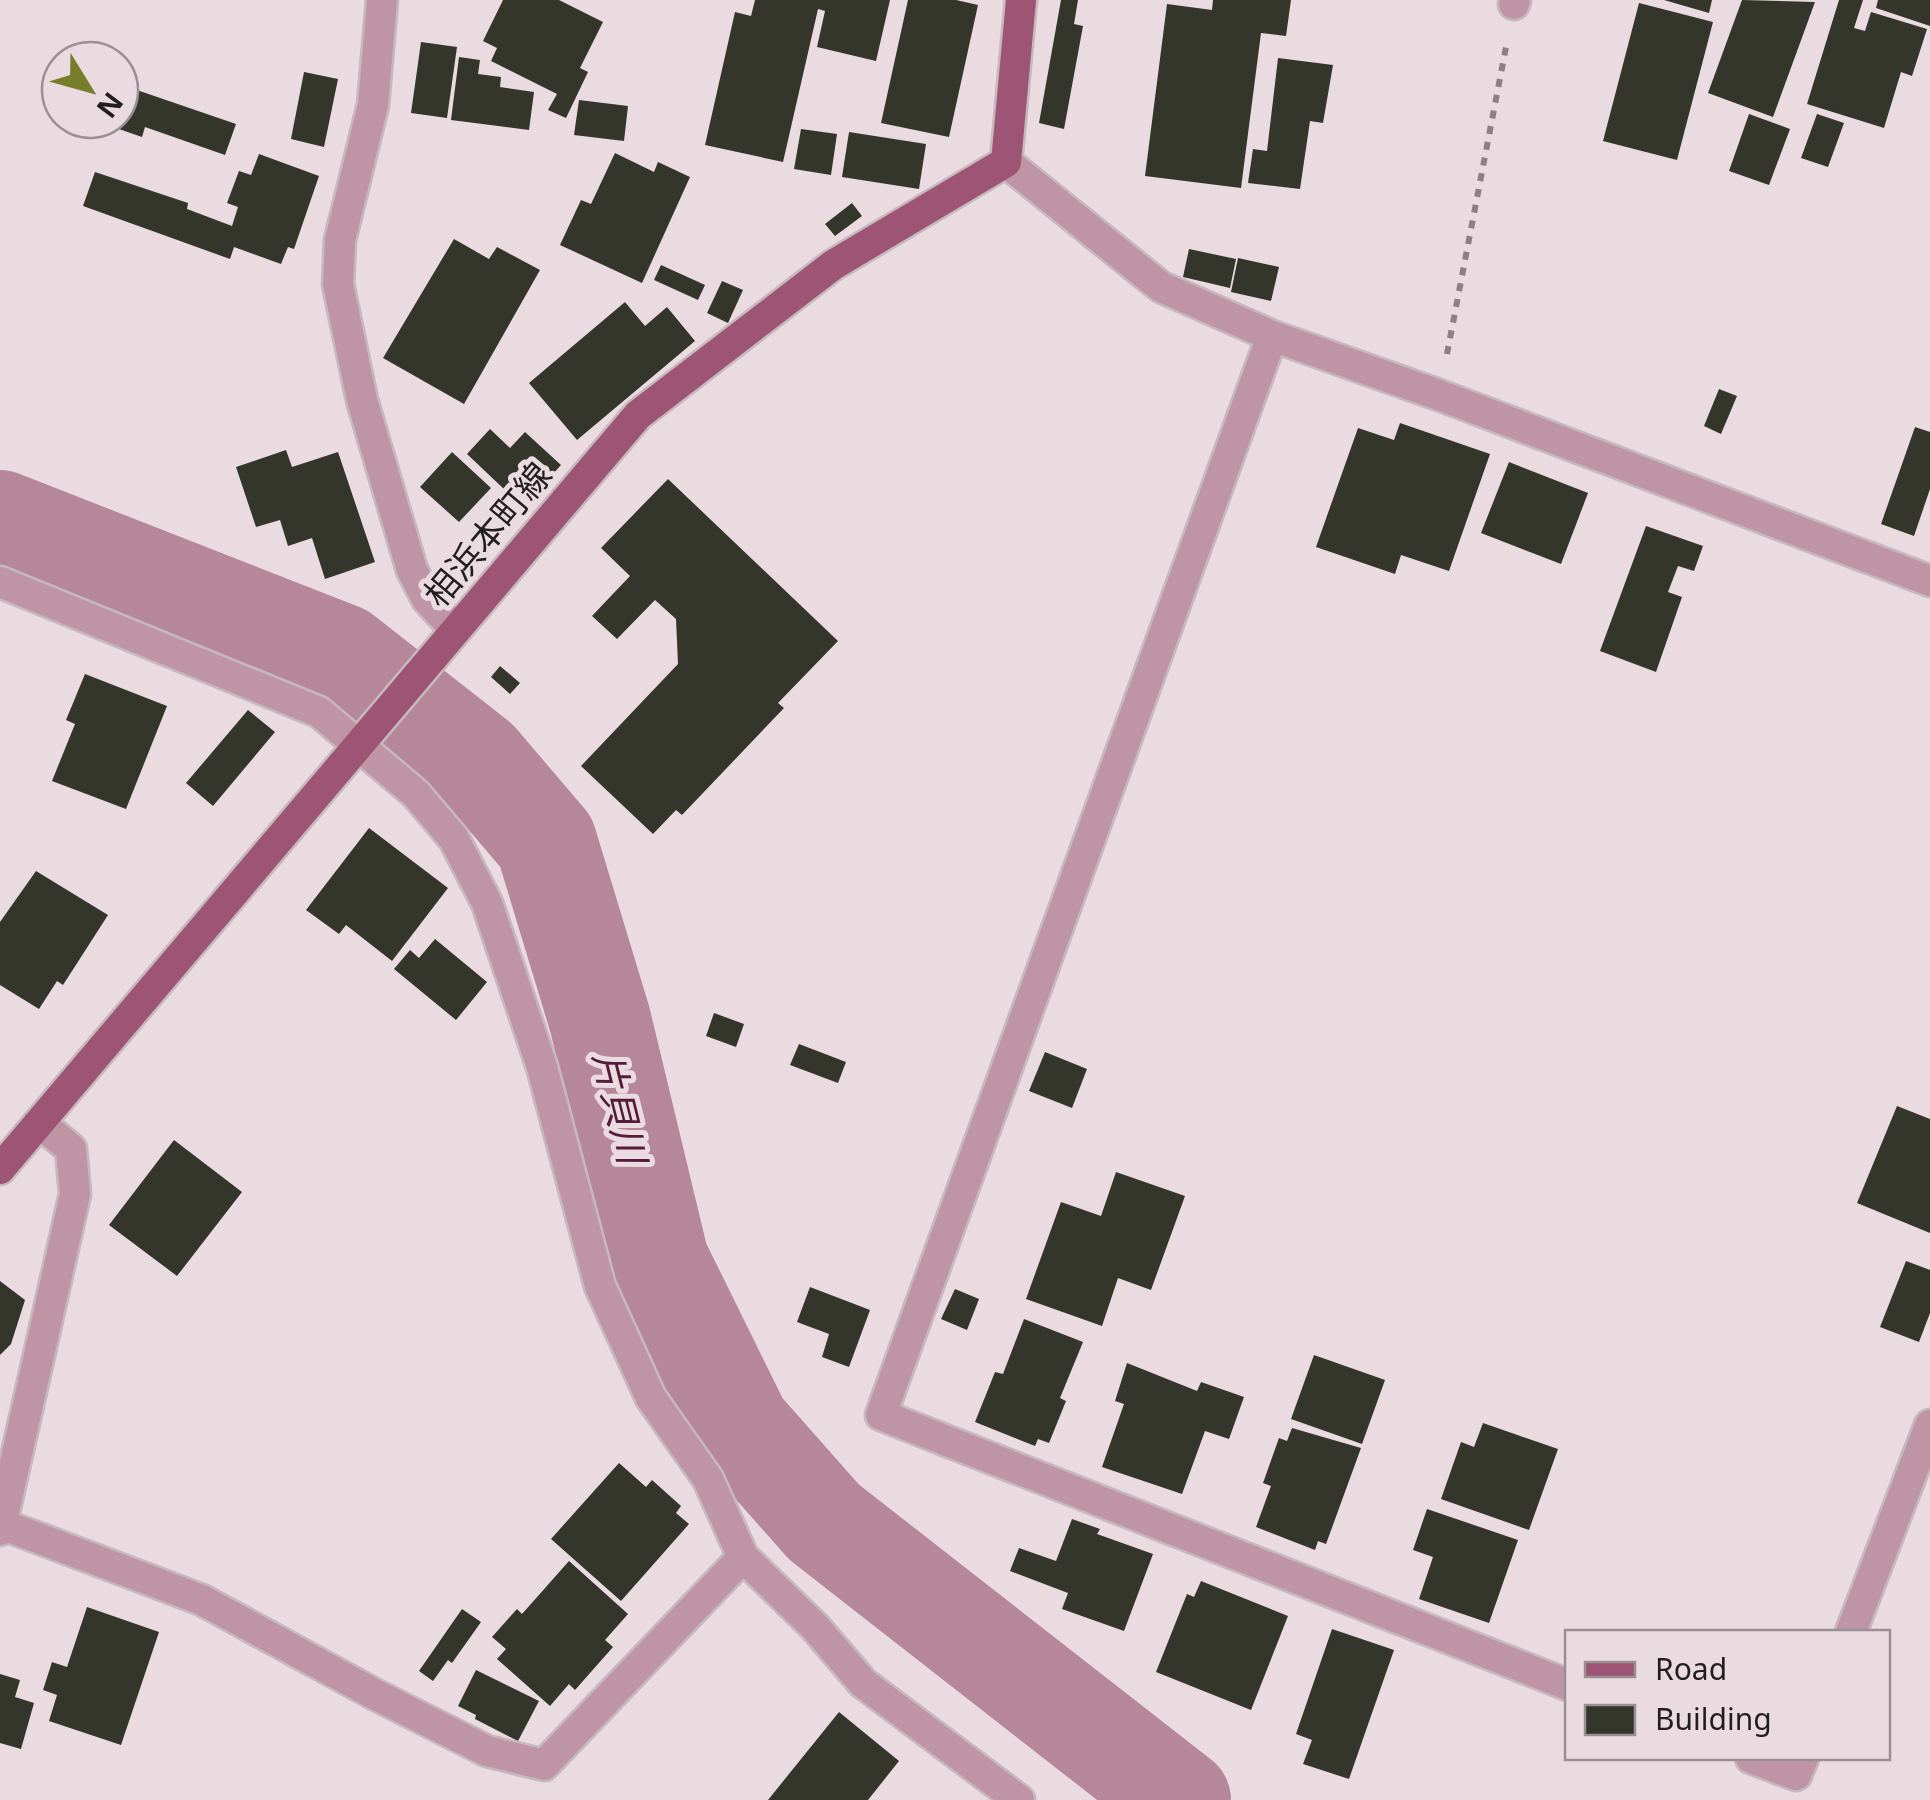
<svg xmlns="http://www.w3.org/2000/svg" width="1930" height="1800" font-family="'Noto Sans','Noto Sans JP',sans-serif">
  <rect width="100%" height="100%" fill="#eadbe0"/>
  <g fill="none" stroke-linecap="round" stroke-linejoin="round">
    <!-- river -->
    <path stroke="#b58799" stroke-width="102" d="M0 521 342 655 477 761 546 842 600 1020 658 1261 740 1427 824 1522 1180 1800"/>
  </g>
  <!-- building -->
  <g fill="#34352b">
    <path d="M503 0H559L603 22 580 68 588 72 566 118 548 110 557 94 491 61 497 48 483 41Z"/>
    <path d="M755 0H890L876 61 817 47 825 11 818 9 783 162 705 145 735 12 751 16Z"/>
    <path d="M908 0H956L978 5 949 137 881 123Z"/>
    <path d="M1061 0H1078L1074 24 1083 26 1064 129 1039 123Z"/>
    <path d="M1213 0H1291L1286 36 1261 33 1241 188 1145 176 1167 4 1212 10Z"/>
    <path d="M1664 0H1712L1709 13Z"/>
    <path d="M1742 0 1815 2 1773 117 1708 93Z"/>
    <path d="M1839 0H1863L1854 28 1865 31 1871 12 1927 29 1912 76 1901 72 1884 128 1807 104Z"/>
    <path d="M1878 0H1930V26L1876 8Z"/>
    <path d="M1639 3 1713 22 1677 160 1603 141Z"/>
    <path d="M421 42 457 47 447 118 411 113Z"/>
    <path d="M459 57 480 60 478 74 501 77 500 87 534 92 529 130 451 120Z"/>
    <path d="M1278 58 1333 65 1323 123 1310 121 1300 189 1248 183 1253 149 1267 151Z"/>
    <path d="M304 72 338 79 324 147 291 139Z"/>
    <path d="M131 88 236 124 225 155 145 127 142 137 116 128Z"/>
    <path d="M579 100 628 106 624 141 574 135Z"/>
    <path d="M1749 114 1790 129 1769 185 1729 171Z"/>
    <path d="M1817 114 1844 123 1828 167 1801 158Z"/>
    <path d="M801 129 837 134 831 175 794 169Z"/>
    <path d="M849 132 926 144 919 189 842 177Z"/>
    <path d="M615 153 654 172 658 162 690 177 642 283 560 245 581 200 591 204Z"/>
    <path d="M259 154 319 176 294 249 288 247 281 264 234 247 230 259 83 206 95 172 188 203 187 209 232 226 238 207 227 203 239 171 251 175Z"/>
    <path d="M852 203 862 216 835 236 825 224Z"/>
    <path d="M454 239 489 259 497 247 540 270 464 404 383 358Z"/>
    <path d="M1189 249 1236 259 1230 288 1183 277Z"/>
    <path d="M1238 258 1279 267 1271 301 1231 292Z"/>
    <path d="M661 265 705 285 698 300 654 280Z"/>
    <path d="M722 281 743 290 728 323 707 313Z"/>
    <path d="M625 302 645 326 667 307 695 341 577 440 529 383Z"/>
    <path d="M1719 389 1737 396 1721 434 1704 426Z"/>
    <path d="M1400 423 1490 454 1449 571 1401 555 1395 574 1316 547 1358 428 1394 440Z"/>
    <path d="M1915 427 1930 432V489L1914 536 1881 524Z"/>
    <path d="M490 429 510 448 525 432 561 465 523 507 467 454Z"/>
    <path d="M286 450 292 467 338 452 375 562 325 579 312 538 288 546 280 520 256 527 236 467Z"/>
    <path d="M452 452 491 488 459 522 420 487Z"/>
    <path d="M1509 462 1588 493 1561 564 1481 533Z"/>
    <path d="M668 479 838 641 778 703 784 708 682 815 676 810 653 834 581 766 678 664 676 619 655 600 617 639 592 616 630 576 601 548Z"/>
    <path d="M1646 526 1703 546 1694 571 1678 566 1668 592 1682 597 1656 672 1600 651Z"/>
    <path d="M500 666 520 683 510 694 491 677Z"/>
    <path d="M85 674 167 706 126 809 52 781 75 724 66 720Z"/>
    <path d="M248 710 275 732 213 806 186 783Z"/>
    <path d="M369 828 448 888 392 961 346 925 339 934 306 910Z"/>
    <path d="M36 871 108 915 63 985 57 981 39 1009 0 985V922Z"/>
    <path d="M435 939 487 982 456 1020 394 969 410 950 419 958Z"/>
    <path d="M714 1013 744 1024 736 1047 706 1036Z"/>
    <path d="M799 1044 846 1062 838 1083 790 1065Z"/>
    <path d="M1045 1052 1087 1069 1072 1108 1029 1091Z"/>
    <path d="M1897 1106 1930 1119V1233L1857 1203Z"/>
    <path d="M174 1140 242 1192 177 1276 109 1225Z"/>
    <path d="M1116 1172 1185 1196 1151 1290 1118 1278 1102 1326 1026 1299 1061 1202 1101 1216Z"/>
    <path d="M1906 1261 1930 1270V1313L1919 1342 1880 1327Z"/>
    <path d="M0 1281 25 1300 11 1344 0 1355Z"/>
    <path d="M810 1287 870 1310 849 1367 822 1357 829 1334 797 1322Z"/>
    <path d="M955 1289 979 1299 967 1330 941 1319Z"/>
    <path d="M1024 1319 1083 1342 1060 1398 1066 1401 1049 1443 1038 1439 1035 1446 975 1422 995 1372 1003 1374Z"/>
    <path d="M1314 1355 1385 1380 1362 1444 1291 1419Z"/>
    <path d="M1127 1363 1197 1391 1201 1382 1244 1397 1229 1439 1205 1431 1182 1494 1102 1467 1124 1404 1115 1401Z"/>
    <path d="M1483 1423 1558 1449 1529 1530 1441 1499 1461 1442 1474 1447Z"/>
    <path d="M1292 1428 1361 1448 1326 1544 1318 1541 1315 1550 1256 1527 1271 1486 1263 1483 1279 1438 1287 1441Z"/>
    <path d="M619 1463 646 1487 652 1480 681 1506 676 1513 689 1524 621 1601 551 1539Z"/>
    <path d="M1427 1509 1518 1540 1489 1623 1419 1599 1433 1557 1413 1550Z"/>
    <path d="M1072 1519 1100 1529 1097 1534 1153 1554 1124 1631 1062 1609 1068 1593 1010 1571 1019 1548 1056 1561Z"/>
    <path d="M569 1561 628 1614 605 1640 613 1647 575 1690 569 1684 550 1706 497 1659 506 1649 492 1637 517 1609 522 1614Z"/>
    <path d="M1201 1581 1288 1616 1251 1710 1156 1672 1187 1594 1194 1597Z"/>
    <path d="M87 1607 159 1632 121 1745 49 1721 57 1695 43 1690 52 1662 67 1667Z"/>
    <path d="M462 1609 481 1622 452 1663 448 1660 433 1681 419 1671Z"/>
    <path d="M1332 1629 1394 1650 1349 1779 1303 1764 1312 1740 1296 1734Z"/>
    <path d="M476 1670 539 1701 518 1741 475 1719 476 1715 458 1706Z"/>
    <path d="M0 1674 20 1680 15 1697 34 1703 21 1749 0 1743Z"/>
    <path d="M839 1712 899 1761 868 1800H768Z"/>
  </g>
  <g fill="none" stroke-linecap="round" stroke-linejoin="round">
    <defs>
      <g id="minor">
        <path d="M382 0 373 105 340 240 338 284 362 400 412 570 427 599 455 629"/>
        <path d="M1514 4 1515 0"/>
        <path d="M1006 162 1161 287 1272 336 1439 395 1930 581"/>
        <path d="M1272 336 881 1415 1568 1685"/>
        <path d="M0 582 319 712 416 794 454 839 487 903 542 1067 600 1286 651 1398 708 1479 743 1557 815 1627 863 1683 1019 1800"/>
        <path d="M1 1524 202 1600 376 1695 487 1751 544 1765 743 1557"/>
        <path d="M0 1530 75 1194 71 1149 40 1123"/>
        <path d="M1851 1632 1930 1425"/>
        <path d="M1751 1758 1796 1775 1803 1758"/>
      </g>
      <path id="major" d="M0 1169 638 415 833 265 1006 162 1021 0"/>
    </defs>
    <!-- minor casing -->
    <use href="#minor" stroke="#c6b9bd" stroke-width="35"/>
    <!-- major casing -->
    <use href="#major" stroke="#c6b9bd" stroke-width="35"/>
    <!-- path -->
    <path stroke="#8b8184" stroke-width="6" stroke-dasharray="8 8" stroke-linecap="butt" d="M1447 354 1506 47"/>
    <!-- minor -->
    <use href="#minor" stroke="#bf95a6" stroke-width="30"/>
    <!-- major -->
    <use href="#major" stroke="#9e5575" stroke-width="30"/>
  </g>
  <g text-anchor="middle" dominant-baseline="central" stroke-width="10" stroke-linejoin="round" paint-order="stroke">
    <!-- street labels -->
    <g font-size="35" fill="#221d1f" stroke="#eadbe0">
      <text transform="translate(487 534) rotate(-50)">相浜本町線</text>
    </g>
    <!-- water labels -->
    <g font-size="38" font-style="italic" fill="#551b37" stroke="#eadbe0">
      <text transform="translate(621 1107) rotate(76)">片貝川</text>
    </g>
  </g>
  <!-- legend -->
  <rect x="1565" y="1630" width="325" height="130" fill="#eadbe0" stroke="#9a8f93" stroke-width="2.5"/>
  <rect x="1585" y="1662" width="50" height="15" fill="#9e5575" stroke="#9a8f93" stroke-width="2.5"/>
  <text x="1655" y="1680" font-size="30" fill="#221d1f">Road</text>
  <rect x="1585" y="1705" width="50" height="30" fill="#34352b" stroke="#9a8f93" stroke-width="2.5"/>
  <text x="1655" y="1730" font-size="30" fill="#221d1f">Building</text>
  <!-- north arrow -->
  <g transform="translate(90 90) rotate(127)"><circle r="48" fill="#eadbe0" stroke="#9a8f93" stroke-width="2.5"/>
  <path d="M0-8L18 38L0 25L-18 38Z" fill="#767e29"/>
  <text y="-15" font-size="28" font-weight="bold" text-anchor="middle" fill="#221d1f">N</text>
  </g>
</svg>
